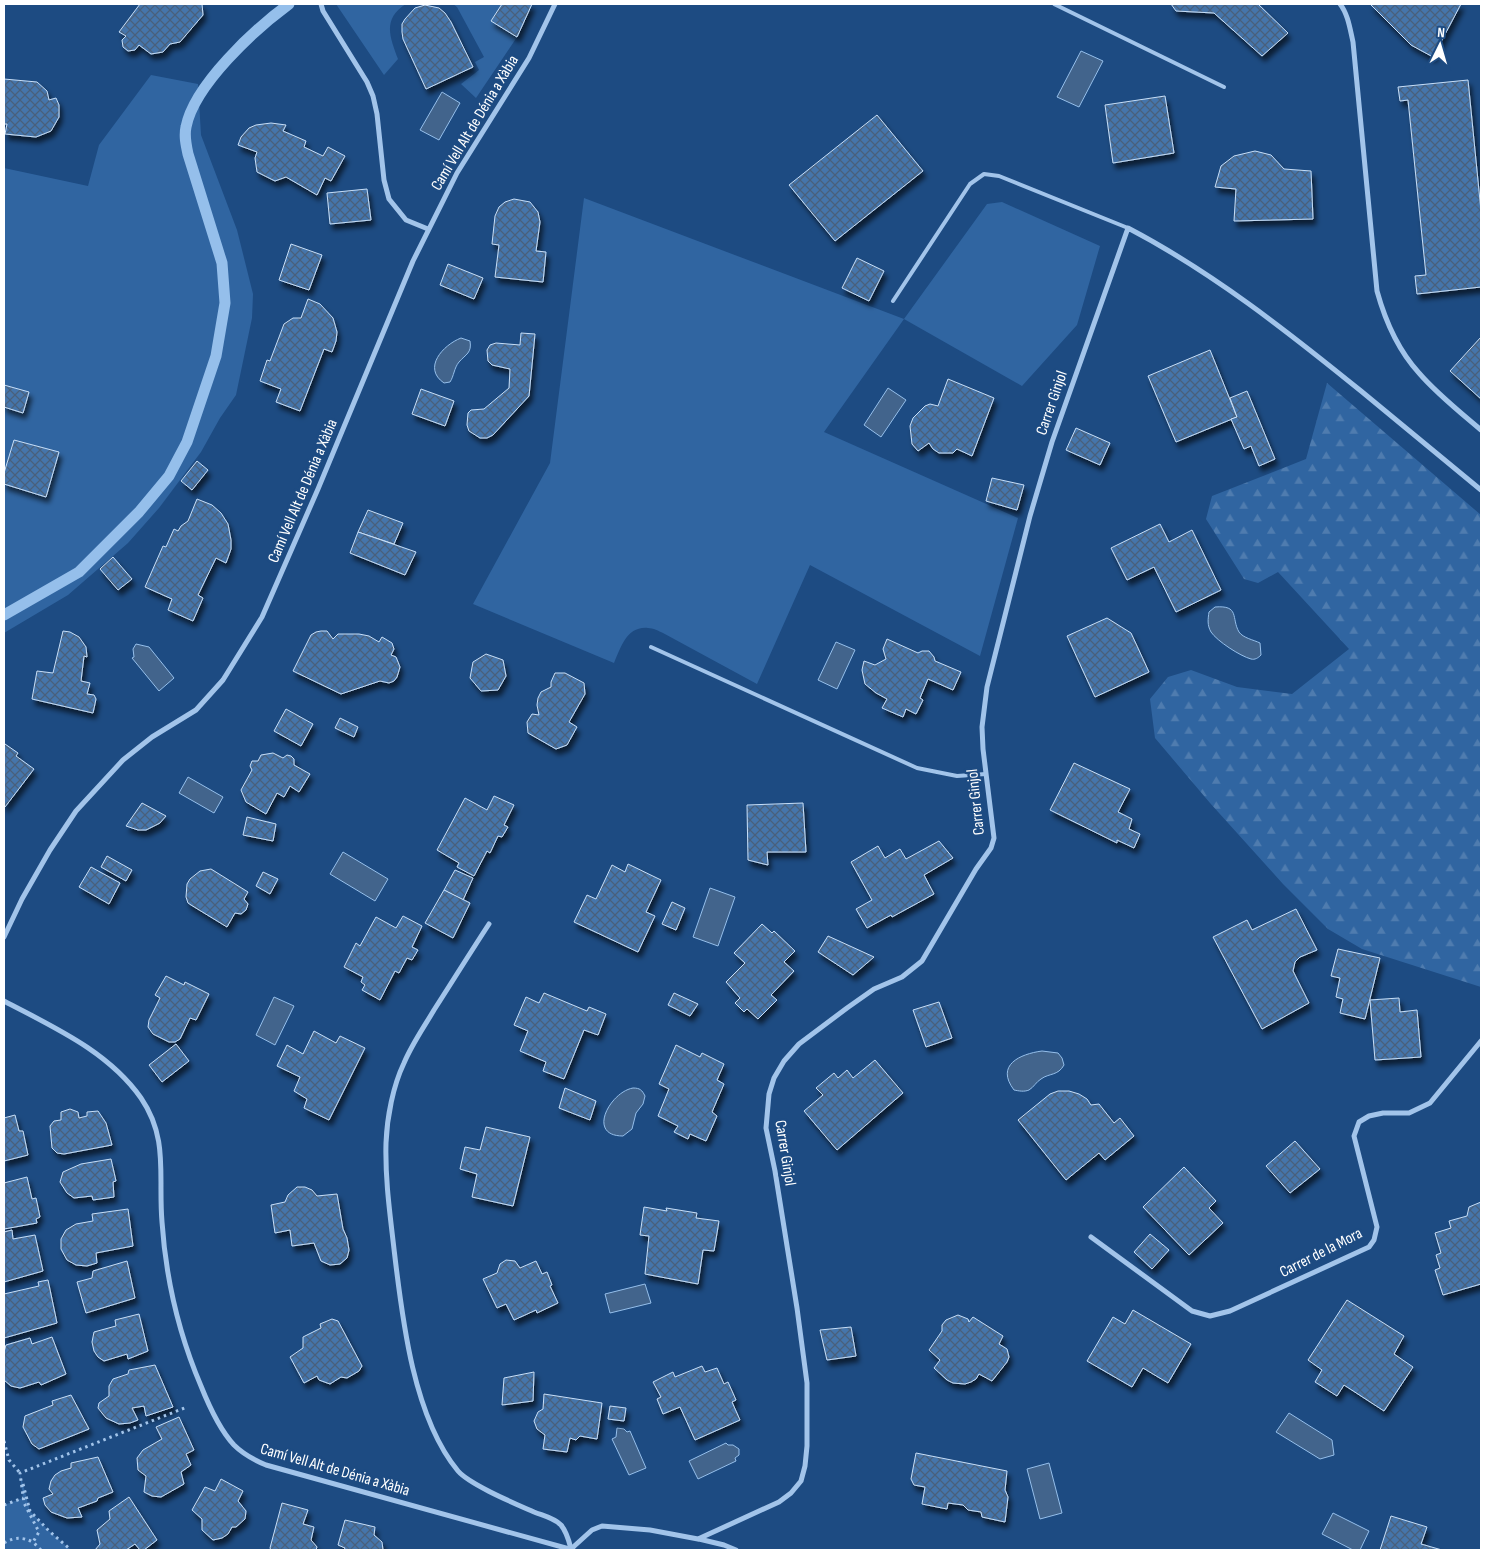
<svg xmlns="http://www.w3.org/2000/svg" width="1485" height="1554" font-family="'Sofia Sans Condensed',sans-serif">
  <defs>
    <pattern id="forest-firs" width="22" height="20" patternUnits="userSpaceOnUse" patternTransform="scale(1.25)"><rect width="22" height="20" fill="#3065a1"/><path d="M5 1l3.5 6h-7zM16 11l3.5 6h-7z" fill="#4f7caf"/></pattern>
    <pattern id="building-cross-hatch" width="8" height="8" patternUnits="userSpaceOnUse" patternTransform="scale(1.25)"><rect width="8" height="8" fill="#4575ab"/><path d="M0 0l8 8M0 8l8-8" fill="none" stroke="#48607c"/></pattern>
    <filter id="shadow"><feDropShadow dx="3" dy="5.5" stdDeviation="2.5" flood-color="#0009"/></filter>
  </defs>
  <rect width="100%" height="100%" fill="#1d4b82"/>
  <!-- grass -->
  <g fill="#3065a1">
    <path d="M336 4H406C382 19 390 37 398 59L384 75Z"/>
    <path d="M453 4H502L491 21 517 37 476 98 461 84 479 70 475 62 484 57 457 7Z"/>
    <path d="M151 75 198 84 201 135 237 230 253 294 252 318 236 395 220 418 201 452 159 508 128 543 68 595 4 633V168L88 186 99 145Z"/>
    <path d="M584 198 904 319 987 204 1002 202 1100 246 1077 325 1022 386 904 319 824 432 1018 518 980 656 810 565 757 684 663 633C659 631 653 628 648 628 627 626 621 647 614 663L473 604 550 463Z"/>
    <path d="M20 1473 30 1511 49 1531 71 1550H4V1505L23 1498Z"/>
  </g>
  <!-- forest -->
  <path fill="url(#forest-firs)" d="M1327 383 1481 515V987L1362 949 1328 929 1283 884 1210 803 1155 738 1150 699 1168 677 1191 670 1237 687 1292 694 1349 649 1278 572 1258 583 1244 579 1206 519 1212 496 1306 459Z"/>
  <!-- water -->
  <g fill="#42648c" stroke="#95bfeb">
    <path d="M1081 51 1103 61 1079 107 1057 97Z"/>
    <path d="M442 92 460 103 439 140 420 130Z"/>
    <path d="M461 338 470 341C472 353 466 354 459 362 454 368 454 376 450 382L444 383C422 368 443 345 461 338Z"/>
    <path d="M888 388 906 400 881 437 864 425Z"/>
    <path d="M1215 607C1240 605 1231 618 1239 632 1243 638 1254 640 1260 643L1261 655C1258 658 1255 660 1251 659 1240 656 1217 641 1211 632 1207 625 1208 619 1209 612Z"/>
    <path d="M836 642 855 650 837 689 818 680Z"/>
    <path d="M136 644 149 647 174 678 159 691 132 658 134 657 133 649Z"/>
    <path d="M188 777 223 797 214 813 179 793Z"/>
    <path d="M343 852 388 879 375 901 330 874Z"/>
    <path d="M710 888 735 897 718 946 693 937Z"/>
    <path d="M274 997 294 1006 275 1045 256 1035Z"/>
    <path d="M1042 1051 1058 1053 1062 1058 1064 1065C1058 1076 1049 1073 1041 1079 1036 1082 1034 1087 1029 1090 1024 1092 1019 1091 1014 1090 995 1065 1020 1054 1042 1051Z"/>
    <path d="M633 1088C640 1088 642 1090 645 1096L643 1104 636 1113 632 1129 623 1136C586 1136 610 1092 633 1088Z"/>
    <path d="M645 1284 651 1303 610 1313 605 1294Z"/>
    <path d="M1289 1413 1332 1440 1334 1455 1320 1459 1276 1432Z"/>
    <path d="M617 1428 624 1429 627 1432 630 1431 646 1468 629 1475 612 1439 616 1437Z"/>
    <path d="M726 1443 728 1445H733L739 1449V1455L735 1458 736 1461 698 1479 689 1461Z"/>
    <path d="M1049 1463 1062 1513 1040 1519 1027 1469Z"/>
    <path d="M1333 1513 1369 1531 1360 1550H1353L1322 1534Z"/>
  </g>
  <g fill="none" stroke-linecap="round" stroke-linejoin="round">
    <!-- stream -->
    <path stroke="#95bfeb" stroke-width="11" d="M4 615 79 572 139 512 169 476 187 442 216 356 225 303 222 263 188 154C186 145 184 136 186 127 194 85 255 29 289 4"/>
  </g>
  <!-- building -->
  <g fill="url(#building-cross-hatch)" stroke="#c7def7" filter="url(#shadow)">
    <path d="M140 4H202L203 15 180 42 170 44 163 52 151 54 139 45 135 50 128 51 123 47 122 40 126 36 119 32Z"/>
    <path d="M502 4H532L517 37 491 21Z"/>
    <path d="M1171 4H1258L1288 33 1262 56 1214 13 1176 11Z"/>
    <path d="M1370 4H1461L1433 57 1411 45Z"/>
    <path d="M425 5 439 8 445 13 451 22 473 67 426 89 403 39 402 32V24L405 19 415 8Z"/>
    <path d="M4 79 37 82 47 91 49 100 56 98 59 105V117L51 131 36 137 5 134 7 124H4Z"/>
    <path d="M1468 80 1481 211V287L1417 294 1415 276 1426 275 1408 100 1400 101 1398 87Z"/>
    <path d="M1165 96 1174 153 1113 163 1105 105Z"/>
    <path d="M877 115 923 171 835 241 789 185Z"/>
    <path d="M271 123 286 125 283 131 306 141 304 147 323 156 328 147 345 156 331 181 325 178 317 195 286 177 275 181 257 172 255 158 257 152 238 145 241 137 249 128 256 125Z"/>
    <path d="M1255 151 1271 155 1284 169 1311 171 1313 219 1234 221 1236 189 1215 187 1221 166 1234 156Z"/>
    <path d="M367 189 371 220 330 224 327 193Z"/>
    <path d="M514 199 530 202 538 212 540 222 536 251 546 252 543 282 495 277 499 245 492 244 495 216 499 207 505 202Z"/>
    <path d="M291 244 322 255 309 290 279 280Z"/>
    <path d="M857 258 884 271 869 301 842 288Z"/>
    <path d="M448 264 483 278 474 299 440 285Z"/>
    <path d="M308 299 320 304 333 318 337 332 336 341 332 352 324 349 300 411 276 402 281 389 260 381 267 360 270 361 284 324 293 318H301Z"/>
    <path d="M521 333 535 334 529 396 493 435 487 438H480L469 431 467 425 468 413 471 410 484 409 509 388 510 369 492 365 488 361 487 350 490 345 496 343 520 345Z"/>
    <path d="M1481 337V399L1450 371Z"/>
    <path d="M1210 350 1237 417 1176 442 1148 376Z"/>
    <path d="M948 379 994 398 972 456 957 449 953 453H939L933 449 929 443 918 451 912 444 910 426 913 418 925 406 930 404 938 406Z"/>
    <path d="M4 385 29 392 23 413 4 407Z"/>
    <path d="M421 389 454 401 445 426 412 414Z"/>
    <path d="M1247 391 1275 459 1259 466 1251 446 1244 449 1231 419 1237 417 1230 398Z"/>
    <path d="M1076 428 1110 443 1100 465 1066 450Z"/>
    <path d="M14 440 59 452 46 497 4 484V473Z"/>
    <path d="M197 461 208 470 192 490 181 481Z"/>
    <path d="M992 478 1024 485 1017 510 986 501Z"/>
    <path d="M197 499 212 505 221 513 228 524 231 540V549L226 563 216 558 198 595 203 598 193 621 168 610 172 599 145 587 163 546 166 547 174 529 178 531 181 526 188 521Z"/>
    <path d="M368 510 403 523 394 544 358 532Z"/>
    <path d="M1160 524 1169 542 1192 530 1221 590 1176 612 1154 567 1127 580 1111 548Z"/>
    <path d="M358 532 416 552 405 575 350 553Z"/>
    <path d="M113 557 132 579 118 590 100 569Z"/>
    <path d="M1107 618 1131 633 1149 672 1095 697 1067 636Z"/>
    <path d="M63 631 70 632 79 637 86 647 87 657 84 656 81 681 90 683 87 694 94 695 96 699 93 713 32 699 37 671 53 673Z"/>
    <path d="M321 631H327L333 639 338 634H359L369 636 379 642 382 637 392 643 394 649 391 655 396 657 400 667 397 677 394 681 389 683 380 681 341 694 293 671 311 635 316 632Z"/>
    <path d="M887 639 918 653 922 651H929L934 657 935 661 961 672 953 690 928 679 920 698 923 700 916 714 906 709 903 717 882 708 887 699 876 693 865 684 862 670 864 661 875 665 886 659 883 649Z"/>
    <path d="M486 654 503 660 506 676 498 690 481 691 470 678 473 662Z"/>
    <path d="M555 673H565L584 683 585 694 569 722 577 727 567 745 556 749 528 733 527 722 532 714 539 715 537 705 538 698 541 692 551 687V682Z"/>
    <path d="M286 709 313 724 301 746 274 731Z"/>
    <path d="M340 718 358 727 354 737 335 728Z"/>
    <path d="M5 744 18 753 16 756 34 769 5 807 4 806V746Z"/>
    <path d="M273 753 283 758 287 755 291 756 294 759V765L310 774 299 792 290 786 284 797 277 793 266 814 246 802 241 790 252 770 250 766 252 761H258L261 755Z"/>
    <path d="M1074 763 1130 789 1118 812 1132 819 1129 829 1140 834 1134 848 1117 840V843L1050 810Z"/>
    <path d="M494 796 514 805 504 825 508 827 502 837 498 836 490 853 487 851 474 876 457 867 459 863 437 850 465 798 487 810Z"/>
    <path d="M142 803 166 816 160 823 146 830H138L126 826Z"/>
    <path d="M803 803 806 852H767L768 865 748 860 747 805Z"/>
    <path d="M247 817 276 824 273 841 243 835Z"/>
    <path d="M939 841 953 858 924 875 934 894 892 917 891 915 867 928 856 909 872 900 851 862 878 846 885 858 900 849 906 859Z"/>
    <path d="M107 856 132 870 126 881 101 867Z"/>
    <path d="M628 864 661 880 646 912 655 916 638 952 574 922 587 895 596 899 612 865 625 872Z"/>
    <path d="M91 867 120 883 109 904 79 887Z"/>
    <path d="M211 869 248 892 244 899 248 904 246 910 241 914 235 913 227 927 191 905 188 903 186 897 187 884 190 879 200 871Z"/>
    <path d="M455 870 473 878 463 900 444 890Z"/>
    <path d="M263 872 278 879 270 894 256 886Z"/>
    <path d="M444 890 470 903 453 938 425 923Z"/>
    <path d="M672 902 685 908 676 930 662 924Z"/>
    <path d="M1296 909 1317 950 1300 957 1295 962 1293 971 1309 1003 1262 1029 1213 937 1247 920 1252 930Z"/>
    <path d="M403 916 422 926 412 947 418 950 412 960 407 958 399 973 395 971 380 1000 362 990 365 985 361 982 363 977 344 967 356 943 360 946 376 917 396 928Z"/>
    <path d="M762 924 772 933 774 931 795 951 784 962 794 971 771 995 777 1000 758 1019 747 1009 744 1012 735 1003 740 998 726 982 745 963 734 953Z"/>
    <path d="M828 936 874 957 853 975 818 952Z"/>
    <path d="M1338 949 1380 958 1365 1019 1340 1013 1343 999 1336 997 1340 978 1331 976Z"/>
    <path d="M166 976 184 985 185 982 209 994 196 1020 190 1018 180 1039 175 1042H169L153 1034 148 1027 149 1020 160 998 155 995Z"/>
    <path d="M544 993 587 1011 589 1007 606 1014 598 1035 584 1030 564 1079 543 1071 546 1062 520 1051 528 1031 514 1025 526 997 539 1003Z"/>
    <path d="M674 993 698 1004 690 1016 668 1005Z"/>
    <path d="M1399 998 1400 1012 1417 1010 1421 1057 1375 1060 1370 1000Z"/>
    <path d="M939 1002 952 1038 926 1047 913 1010Z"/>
    <path d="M314 1031 336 1043 340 1036 365 1048 329 1120 304 1108 307 1099 294 1091 300 1077 277 1066 287 1045 303 1054Z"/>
    <path d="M176 1044 189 1061 162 1082 149 1065Z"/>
    <path d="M676 1045 700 1057 702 1053 724 1064 717 1080 724 1084 712 1112 717 1116 706 1141 690 1134 688 1139 674 1132 678 1126 658 1116 669 1089 659 1084Z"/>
    <path d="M875 1060 903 1093 837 1150 804 1111 823 1095 816 1088 834 1073 838 1078 847 1070 853 1078Z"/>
    <path d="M565 1088 596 1101 590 1120 559 1108Z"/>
    <path d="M1058 1091H1069L1079 1094 1087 1099 1091 1105 1099 1104 1114 1123 1120 1118 1134 1136 1105 1160 1099 1153 1066 1180 1018 1120 1050 1094Z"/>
    <path d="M70 1109 78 1112 79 1118 87 1116V1112L98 1111 106 1123 112 1145 64 1154 57 1153 52 1148 50 1126 54 1121 61 1120V1112Z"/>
    <path d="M15 1115 19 1131H23L28 1155 4 1161V1118Z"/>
    <path d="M486 1127 530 1137 513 1206 472 1197 477 1174 460 1169 465 1147 480 1150Z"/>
    <path d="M1295 1141 1320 1169 1290 1193 1266 1166Z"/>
    <path d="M111 1159 116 1181 113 1182 114 1197 93 1200 92 1196 74 1198 67 1193 60 1182 63 1172 81 1164Z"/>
    <path d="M1184 1167 1216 1201 1209 1208 1223 1223 1189 1255 1143 1207Z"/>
    <path d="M27 1177 32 1199 36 1198 40 1217 36 1219 37 1223 4 1229V1183Z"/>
    <path d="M297 1187H305L312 1190 317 1196 337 1194 343 1229 347 1238 349 1250 347 1258 340 1264 330 1265 321 1261 314 1243 292 1246 290 1230 275 1233 271 1205 285 1202 288 1195Z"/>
    <path d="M1481 1202V1284L1443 1295 1435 1270 1440 1268 1436 1255 1441 1253 1435 1233 1451 1228 1449 1221 1467 1216 1469 1207Z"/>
    <path d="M644 1207 667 1211 666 1208 697 1213 696 1218 719 1221 714 1251 703 1250 698 1284 645 1274 649 1236 640 1235Z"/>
    <path d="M128 1209 133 1246 96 1253 97 1263 87 1266 76 1265 67 1260 61 1249V1239L66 1230 76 1224 93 1221 92 1214Z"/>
    <path d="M12 1230 13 1239 35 1235 43 1271 4 1282V1232Z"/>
    <path d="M1150 1234 1169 1250 1152 1269 1134 1252Z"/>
    <path d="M506 1260 515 1261 520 1268 536 1261 542 1274 547 1272 552 1285 550 1286 558 1303 537 1313 536 1310 514 1320 506 1304 497 1308 483 1279 497 1273 500 1264Z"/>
    <path d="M127 1261 135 1298 86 1313 77 1282 92 1278 93 1271Z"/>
    <path d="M48 1280 57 1323 4 1338V1294L39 1286 38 1282Z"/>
    <path d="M1347 1300 1404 1336 1394 1354 1413 1367 1384 1411 1344 1385 1337 1396 1315 1382 1322 1370 1308 1360Z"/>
    <path d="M1133 1310 1191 1344 1168 1383 1143 1368 1132 1387 1087 1361 1113 1317 1125 1324Z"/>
    <path d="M139 1314 148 1351 128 1359 127 1354 104 1361 98 1357 94 1351 92 1342 94 1332 116 1326 115 1320Z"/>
    <path d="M958 1315 968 1319 969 1322 973 1317 1003 1336 999 1344 1007 1349 1009 1357 1007 1362 992 1381 979 1374 976 1379 971 1382 965 1384 953 1383 947 1380 934 1368 940 1360 929 1350 942 1331V1325L946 1320Z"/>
    <path d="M332 1319 338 1321 362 1366 359 1371 347 1378 341 1377 330 1384 319 1380 317 1376 304 1383 290 1357 303 1348V1337L321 1328 320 1324Z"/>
    <path d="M851 1327 856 1356 827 1360 820 1330Z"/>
    <path d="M52 1337 66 1374 41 1385 39 1382 20 1388 11 1386 4 1380V1352L6 1345 30 1338 32 1344Z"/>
    <path d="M155 1365 173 1407 146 1416 144 1406 132 1408 138 1420 130 1423 119 1424 106 1418 98 1408 99 1403 109 1396V1386L113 1379 128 1374 129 1370Z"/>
    <path d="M702 1366 705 1372 717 1368 724 1384 728 1382 736 1400 732 1402 740 1420 695 1440 680 1407 663 1414 657 1399 661 1397 653 1382 673 1372 675 1377Z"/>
    <path d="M534 1372 533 1401 502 1405 504 1378Z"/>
    <path d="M544 1394 602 1403 597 1439 580 1436 576 1440 570 1438 567 1452 543 1449 545 1435 537 1429 534 1421 538 1412 543 1409Z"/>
    <path d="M71 1395 89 1429 39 1449 32 1444 23 1427 25 1416 53 1405 52 1401Z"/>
    <path d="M610 1406 626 1408 624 1421 608 1419Z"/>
    <path d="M179 1417 194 1450 186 1454 191 1465 181 1472 184 1484 161 1497 152 1496 144 1492 146 1476 138 1470 137 1458 143 1450 162 1439 156 1427Z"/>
    <path d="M916 1453 1007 1471 1005 1490 1008 1497 1005 1522 982 1517 981 1512 968 1510 963 1505 948 1503 947 1509 922 1504 925 1487 914 1485 911 1479Z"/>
    <path d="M98 1457 113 1492 98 1498 97 1501 78 1508 82 1517 67 1518 51 1512 45 1505 43 1498 53 1494 49 1489 51 1481 55 1475 61 1471 71 1468V1463Z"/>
    <path d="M221 1479 243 1491 238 1501 246 1511 245 1519 236 1527H232L228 1534 222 1538 213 1540 202 1530V1519L192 1510 205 1487 215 1491Z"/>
    <path d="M129 1497 157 1540 144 1550H140L135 1544 126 1550H95L100 1544 97 1530 110 1519 109 1511Z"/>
    <path d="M282 1503 308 1510 303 1524 314 1527 311 1540 317 1547 316 1550H271L270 1548Z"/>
    <path d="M1391 1516 1427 1527 1421 1544 1442 1550H1380Z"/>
    <path d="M345 1520 375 1527 374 1535 382 1542 383 1550H344L345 1548 338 1545Z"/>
  </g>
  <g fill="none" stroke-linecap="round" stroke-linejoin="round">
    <!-- path -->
    <g stroke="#a2c4ea" stroke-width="3" stroke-dasharray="2.5 4" stroke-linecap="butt">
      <path d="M4 1441 9 1460 20 1473"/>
      <path d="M23 1484 30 1511 49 1531 71 1550"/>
      <path d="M4 1505 23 1498"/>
      <path d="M4 1543C15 1537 22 1537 33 1542"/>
      <path d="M41 1550 33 1542 39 1532 24 1503 20 1473 187 1407"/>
    </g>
    <!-- lane -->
    <g stroke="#a2c4ea" stroke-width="4">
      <path d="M1054 4 1224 87"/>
      <path d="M893 301 970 184 984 174 999 176 1128 228"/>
      <path d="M651 647 917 768 957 776 986 774"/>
    </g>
    <!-- street -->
    <g stroke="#a2c4ea" stroke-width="5">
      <path d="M321 4 323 11 367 82 373 96 377 114 384 180 389 199 406 220 428 229"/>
      <path d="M1340 4C1348 14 1350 29 1353 42L1377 291C1385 320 1398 350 1419 373 1437 394 1460 412 1481 430"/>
      <path d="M489 924C470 953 452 982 434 1010 424 1027 412 1044 404 1063 393 1086 387 1117 386 1143 385 1179 390 1214 394 1249 402 1317 413 1417 458 1471 470 1485 516 1504 534 1512 544 1516 554 1518 561 1525 567 1532 569 1541 571 1549"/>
      <path d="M4 937 22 899 50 850 76 811 123 760 152 737 196 710 223 680 262 617 318 489 413 261 457 173 529 58 555 4"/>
      <path d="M4 1001C53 1027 108 1051 141 1098 169 1139 158 1176 162 1222 166 1281 178 1332 201 1386 209 1406 219 1429 234 1445 243 1454 254 1460 266 1465L573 1550"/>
      <path d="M1091 1237 1192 1311 1210 1316 1230 1311 1369 1247 1374 1240 1377 1227 1354 1136 1359 1122 1369 1116 1383 1113H1409L1430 1103 1481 1041"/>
      <path d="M699 1539 724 1545 736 1550"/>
      <path d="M571 1549 592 1530 602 1526 650 1530 698 1539 779 1502 791 1493 801 1481 805 1466 807 1446V1383L797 1308 775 1171 766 1128 769 1094 774 1078 784 1061 799 1044 847 1008 874 989 902 977 922 961 976 869 991 848 994 838 983 749 982 727 987 687 1030 516 1052 442 1128 228C1212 272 1287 331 1361 391 1401 424 1441 457 1481 490"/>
    </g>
  </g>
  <g text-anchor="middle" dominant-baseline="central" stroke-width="5" stroke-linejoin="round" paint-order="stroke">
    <!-- street labels -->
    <g font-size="16" fill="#fff" stroke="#1d4b82">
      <text transform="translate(475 123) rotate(-59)">Camí Vell Alt de Dénia a Xàbia</text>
      <text transform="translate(1052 403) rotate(-71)">Carrer Ginjol</text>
      <text transform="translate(303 491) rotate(-67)">Camí Vell Alt de Dénia a Xàbia</text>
      <text transform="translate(976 802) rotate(-96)">Carrer Ginjol</text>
      <text transform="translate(785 1153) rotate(81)">Carrer Ginjol</text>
      <text transform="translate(1321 1253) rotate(-27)">Carrer de la Mora</text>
      <text transform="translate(335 1470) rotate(16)">Camí Vell Alt de Dénia a Xàbia</text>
    </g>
  </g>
  <!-- border -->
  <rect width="1485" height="1554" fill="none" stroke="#ffffff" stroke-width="10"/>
  <!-- north arrow -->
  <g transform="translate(1440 45) rotate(5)" stroke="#1d4b82" stroke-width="4" paint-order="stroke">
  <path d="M0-4L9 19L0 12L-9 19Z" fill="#ffffff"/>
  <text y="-8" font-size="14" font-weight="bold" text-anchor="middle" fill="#ffffff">N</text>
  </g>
</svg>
